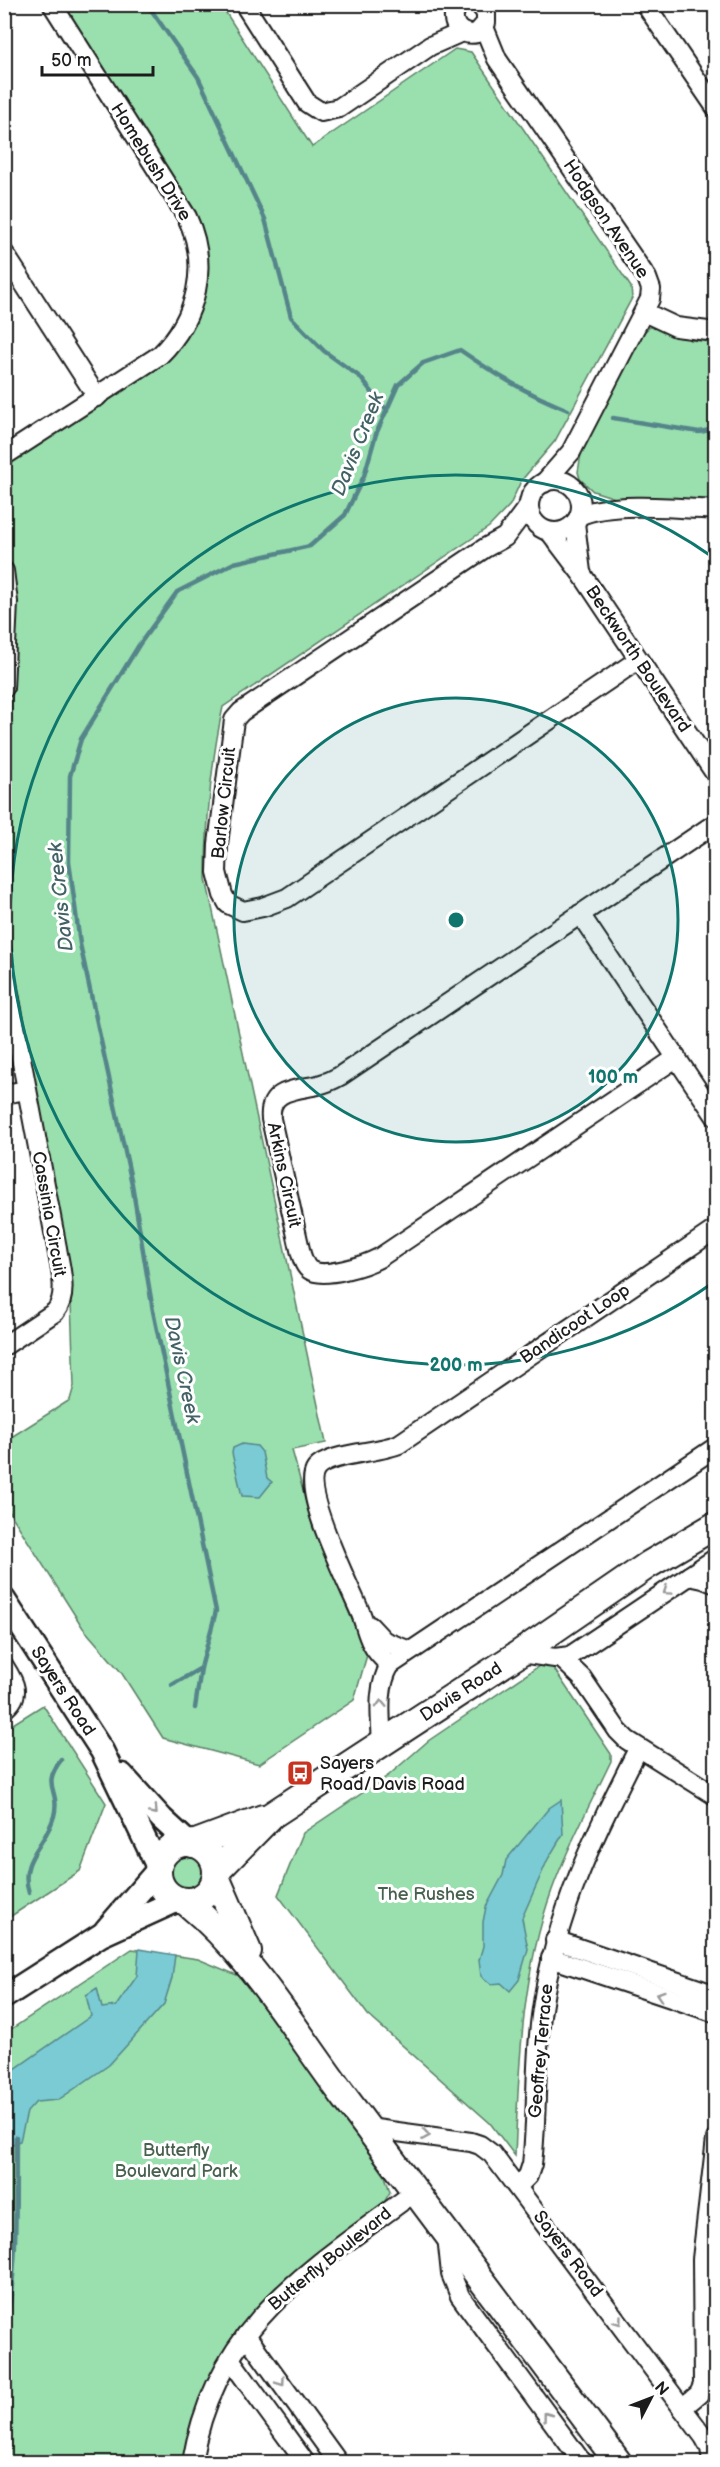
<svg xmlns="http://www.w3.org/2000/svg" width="720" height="2467" font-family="'Balsamiq Sans',sans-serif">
  <rect width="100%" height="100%" fill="#fff"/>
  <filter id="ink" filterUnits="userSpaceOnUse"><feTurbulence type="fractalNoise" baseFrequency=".0167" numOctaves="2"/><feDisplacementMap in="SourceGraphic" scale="12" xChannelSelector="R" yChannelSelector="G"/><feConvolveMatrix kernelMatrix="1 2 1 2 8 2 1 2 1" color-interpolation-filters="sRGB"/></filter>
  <g filter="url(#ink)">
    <!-- green -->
    <g fill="#9ae0ae" stroke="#5b7e65" stroke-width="1.5">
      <path d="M61 5H221L312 147 455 49 471 52 631 287 632 298 555 441 521 481 510 505 489 527 223 707C211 762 206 822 206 879L326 1443 292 1450 313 1528 367 1655 354 1700 259 1764 163 1738 121 1672 83 1628 5 1505V1441L70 1400 74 1386 70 1273 16 985 6 906 5 845 16 588 13 572 5 552V465L178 347C195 325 205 300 207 271Z"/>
      <path d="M658 326 684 334 690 340 715 342V499L625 501 593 491 580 479 578 472 582 448 639 336 650 327Z"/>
      <path d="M548 1660 611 1754V1761C591 1803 568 1845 552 1890 521 1976 519 2066 515 2156L490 2123 368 2015 278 1895 303 1833 389 1775 428 1741Z"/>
      <path d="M43 1705 106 1803 80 1871 5 1920V1729Z"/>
      <circle cx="188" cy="1872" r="18"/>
      <path d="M132 1949 198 1959 249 1980 385 2176 390 2192 382 2206C311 2258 238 2307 203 2392 194 2414 189 2439 184 2462H5L4 2034Z"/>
    </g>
    <!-- water -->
    <g fill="#7acbd4" stroke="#54858a" stroke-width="1.5">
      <path d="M242 1444 257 1446 262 1452 267 1478 272 1482 260 1497 242 1496 232 1453 233 1448Z"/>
      <path d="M561 1800 563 1834 548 1859 522 1918 528 1949 519 1980 510 1991 501 1983 491 1984 481 1976 479 1960 483 1946V1922L486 1907 503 1875 506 1860 549 1808Z"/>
      <path d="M139 1949 175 1955 172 1978 164 2004 109 2065 58 2100 36 2102 27 2112 20 2141 5 2147V2076L91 2016 86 1995 97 1988 102 2008 116 2006 137 1976Z"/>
    </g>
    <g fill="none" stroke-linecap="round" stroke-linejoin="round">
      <!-- stream -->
      <g stroke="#54858a" stroke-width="4.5">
        <path d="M147 4 198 77 265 219 291 317 324 351 360 377 387 411"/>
        <path d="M613 418 699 432 716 429"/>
        <path d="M172 1685 201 1668"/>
        <path d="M195 1708 201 1668 216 1611 153 1311 132 1184 80 944 69 861 70 776 81 739 139 645 177 592 234 563 310 546 345 515 364 476 376 434 398 385 423 363 460 350C496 375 526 393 568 410"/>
        <path d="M29 1893C18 1859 46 1846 54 1816 61 1789 40 1787 61 1760"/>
        <path d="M4 2334C19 2271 15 2202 16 2137"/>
      </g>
      <defs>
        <g id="minor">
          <path d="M244 4 307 103 321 112 339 108 430 46 462 32"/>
          <path d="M460 4C446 18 458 38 477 33L486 23V13L479 4"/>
          <path d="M645 4 716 108"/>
          <path d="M484 27 497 59 647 278 651 289 650 299 571 452 544 483"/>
          <path d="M4 253 97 397"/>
          <path d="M644 312 676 327 716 332"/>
          <path d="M4 456 160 355C197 318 210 266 187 217L52 4"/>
          <circle cx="555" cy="506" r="26"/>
          <path d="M529 505 505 537 485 548 241 712 234 720 218 844 217 872 223 895 228 904 243 911 263 907 287 898 638 660"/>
          <path d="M579 516C608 501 681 508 716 510"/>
          <path d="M575 523 581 572"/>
          <path d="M550 532 581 573 716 775"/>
          <path d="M4 571 8 602 4 688"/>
          <path d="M580 914 716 1117"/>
          <path d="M4 968 57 1248C60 1268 69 1295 55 1312L4 1346"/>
          <path d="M676 1058 379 1258C366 1265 324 1279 310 1270 305 1267 303 1260 301 1254L271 1119C268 1089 296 1090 318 1085 326 1083 333 1080 340 1076L716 823"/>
          <path d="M4 1094 27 1090"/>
          <path d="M689 1576 703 1579 716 1584"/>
          <path d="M370 1626 384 1641 410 1651"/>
          <path d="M520 1653 555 1658 570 1656 716 1558"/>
          <path d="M561 1658 582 1678 618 1731 627 1740 716 1796"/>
          <path d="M390 1665C383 1659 376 1652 372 1644 367 1635 365 1624 361 1614 351 1589 300 1490 316 1469 328 1453 379 1453 399 1444L716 1229"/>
          <path d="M4 1666C15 1683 22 1695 4 1709"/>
          <path d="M382 1744C381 1718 376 1689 390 1665L716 1447"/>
          <path d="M555 1940 716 1995"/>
          <path d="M551 1958 716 2013"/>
          <path d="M368 2128 471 2142 480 2145 492 2154 704 2437 710 2448 712 2462"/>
          <path d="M517 2187 528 2176 532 2164C538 2113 534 2060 542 2009 556 1911 594 1836 638 1749"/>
          <path d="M447 2236 451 2274 460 2296 582 2462"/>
          <path d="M246 2335 338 2462"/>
          <path d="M230 2359 305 2462"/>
          <path d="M682 2408 699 2394 703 2385 702 2259 716 2139"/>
          <path d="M192 2462C216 2322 312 2269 416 2191"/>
        </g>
        <g id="tertiary">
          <path d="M4 1600 102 1751 158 1867"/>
          <path d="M122 1775 162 1819 188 1843"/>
          <path d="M106 1930 158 1870"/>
          <path d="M4 1997 101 1935 178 1900"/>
        </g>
        <g id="secondary">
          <circle cx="187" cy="1872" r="29"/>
          <path d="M193 1844 263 1818"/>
          <path d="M216 1872 272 1815 520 1653 648 1565 716 1525"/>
          <path d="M216 1877 248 1951"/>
          <path d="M186 1902C252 1956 293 2028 343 2095 435 2217 526 2340 618 2462"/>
        </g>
      </defs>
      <!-- minor casing -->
      <use href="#minor" stroke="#1c1c1c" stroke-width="22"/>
      <!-- tertiary casing -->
      <use href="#tertiary" stroke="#1c1c1c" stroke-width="27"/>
      <!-- secondary casing -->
      <use href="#secondary" stroke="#1c1c1c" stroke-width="30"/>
      <!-- minor -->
      <use href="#minor" stroke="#fff" stroke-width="18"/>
      <!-- tertiary -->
      <use href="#tertiary" stroke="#fff" stroke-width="22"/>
      <!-- secondary -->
      <use href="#secondary" stroke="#fff" stroke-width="26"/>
    </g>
    <!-- one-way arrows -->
    <defs><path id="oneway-chevron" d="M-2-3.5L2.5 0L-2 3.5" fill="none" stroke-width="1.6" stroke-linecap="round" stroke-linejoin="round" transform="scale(1.5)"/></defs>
    <g stroke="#999">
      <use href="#oneway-chevron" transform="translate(667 1591) rotate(146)"/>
      <use href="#oneway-chevron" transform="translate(381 1704) rotate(-92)"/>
      <use href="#oneway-chevron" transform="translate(154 1811) rotate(47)"/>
      <use href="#oneway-chevron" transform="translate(660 1995) rotate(-162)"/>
      <use href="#oneway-chevron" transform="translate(426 2135) rotate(9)"/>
      <use href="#oneway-chevron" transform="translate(618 2321) rotate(54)"/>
      <use href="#oneway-chevron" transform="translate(281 2382) rotate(55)"/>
      <use href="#oneway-chevron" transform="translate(547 2416) rotate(-127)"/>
    </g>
  </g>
  <!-- distance rings -->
  <circle cx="456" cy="920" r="222" fill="#0f766e" fill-opacity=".12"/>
  <g fill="none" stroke="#0f766e" stroke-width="3">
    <circle cx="456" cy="920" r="222"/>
    <path d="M714 1282A445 445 0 1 1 714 558"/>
  </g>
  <!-- icons -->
  <defs>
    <symbol id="bus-square" viewBox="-11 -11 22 22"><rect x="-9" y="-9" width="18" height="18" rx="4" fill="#c8321e" stroke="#fff"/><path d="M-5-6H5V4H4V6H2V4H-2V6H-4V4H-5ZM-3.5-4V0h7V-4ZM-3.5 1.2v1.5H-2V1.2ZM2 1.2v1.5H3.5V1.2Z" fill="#fff"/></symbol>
  </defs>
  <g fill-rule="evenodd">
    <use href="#bus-square" x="285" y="1758" width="30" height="30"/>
  </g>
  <g text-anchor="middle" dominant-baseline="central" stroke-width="6" stroke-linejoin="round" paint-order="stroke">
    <!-- street labels -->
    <g font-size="18" fill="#1c1c1c" stroke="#fff">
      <text transform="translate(151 162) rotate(58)">Homebush Drive</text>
      <text transform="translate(606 219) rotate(56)">Hodgson Avenue</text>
      <text transform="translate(638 659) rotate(56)">Beckworth Boulevard</text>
      <text transform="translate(224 803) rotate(-84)">Barlow Circuit</text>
      <text transform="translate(284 1175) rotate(78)">Arkins Circuit</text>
      <text transform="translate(49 1214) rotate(80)">Cassinia Circuit</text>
      <text transform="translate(575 1324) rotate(-34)">Bandicoot Loop</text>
      <text transform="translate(63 1691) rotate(57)">Sayers Road</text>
      <text transform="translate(461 1692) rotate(-33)">Davis Road</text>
      <text transform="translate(541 2051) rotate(-85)">Geoffrey Terrace</text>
      <text transform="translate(568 2254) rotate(53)">Sayers Road</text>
      <text transform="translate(330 2259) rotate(-39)">Butterfly Boulevard</text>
    </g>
    <!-- poi labels -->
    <g font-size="18" fill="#1c1c1c" stroke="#fff" text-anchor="start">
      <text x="320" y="1763">Sayers<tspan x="320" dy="21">Road/Davis Road</tspan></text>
    </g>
    <!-- park labels -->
    <g font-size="18" fill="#48614f" stroke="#fff">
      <text x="426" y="1894">The Rushes</text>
      <text x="176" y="2150">Butterfly<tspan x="176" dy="21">Boulevard Park</tspan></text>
    </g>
    <!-- water labels -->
    <g font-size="20" font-style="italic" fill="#426266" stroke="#fff">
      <text transform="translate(358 444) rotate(-68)">Davis Creek</text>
      <text transform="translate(61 897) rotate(-96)">Davis Creek</text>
      <text transform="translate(182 1370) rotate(78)">Davis Creek</text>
    </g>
  </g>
  <circle cx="456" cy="920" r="9" fill="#0f766e" stroke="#fff" stroke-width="3"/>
  <g font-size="18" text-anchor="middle" font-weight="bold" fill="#0f766e" stroke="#fff" stroke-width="6" stroke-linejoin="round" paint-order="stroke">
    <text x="613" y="1083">100 m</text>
    <text x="456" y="1371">200 m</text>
  </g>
  <!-- margin -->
  <rect width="720" height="2467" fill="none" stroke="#fff" stroke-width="24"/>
  <rect x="12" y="12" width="696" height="2443" fill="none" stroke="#1c1c1c" stroke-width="2" filter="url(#ink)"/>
  <!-- north arrow -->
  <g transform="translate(651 2398) rotate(48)" stroke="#ffffff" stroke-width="4.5" paint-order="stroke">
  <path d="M0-4.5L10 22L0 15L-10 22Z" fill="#1c1c1c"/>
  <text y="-9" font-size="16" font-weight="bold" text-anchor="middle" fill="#1c1c1c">N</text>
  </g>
  <!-- scale -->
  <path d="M42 66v9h111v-9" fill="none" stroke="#1c1c1c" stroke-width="3"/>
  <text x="51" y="66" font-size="18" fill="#1c1c1c" stroke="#ffffff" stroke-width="4.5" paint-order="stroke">50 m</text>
</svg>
